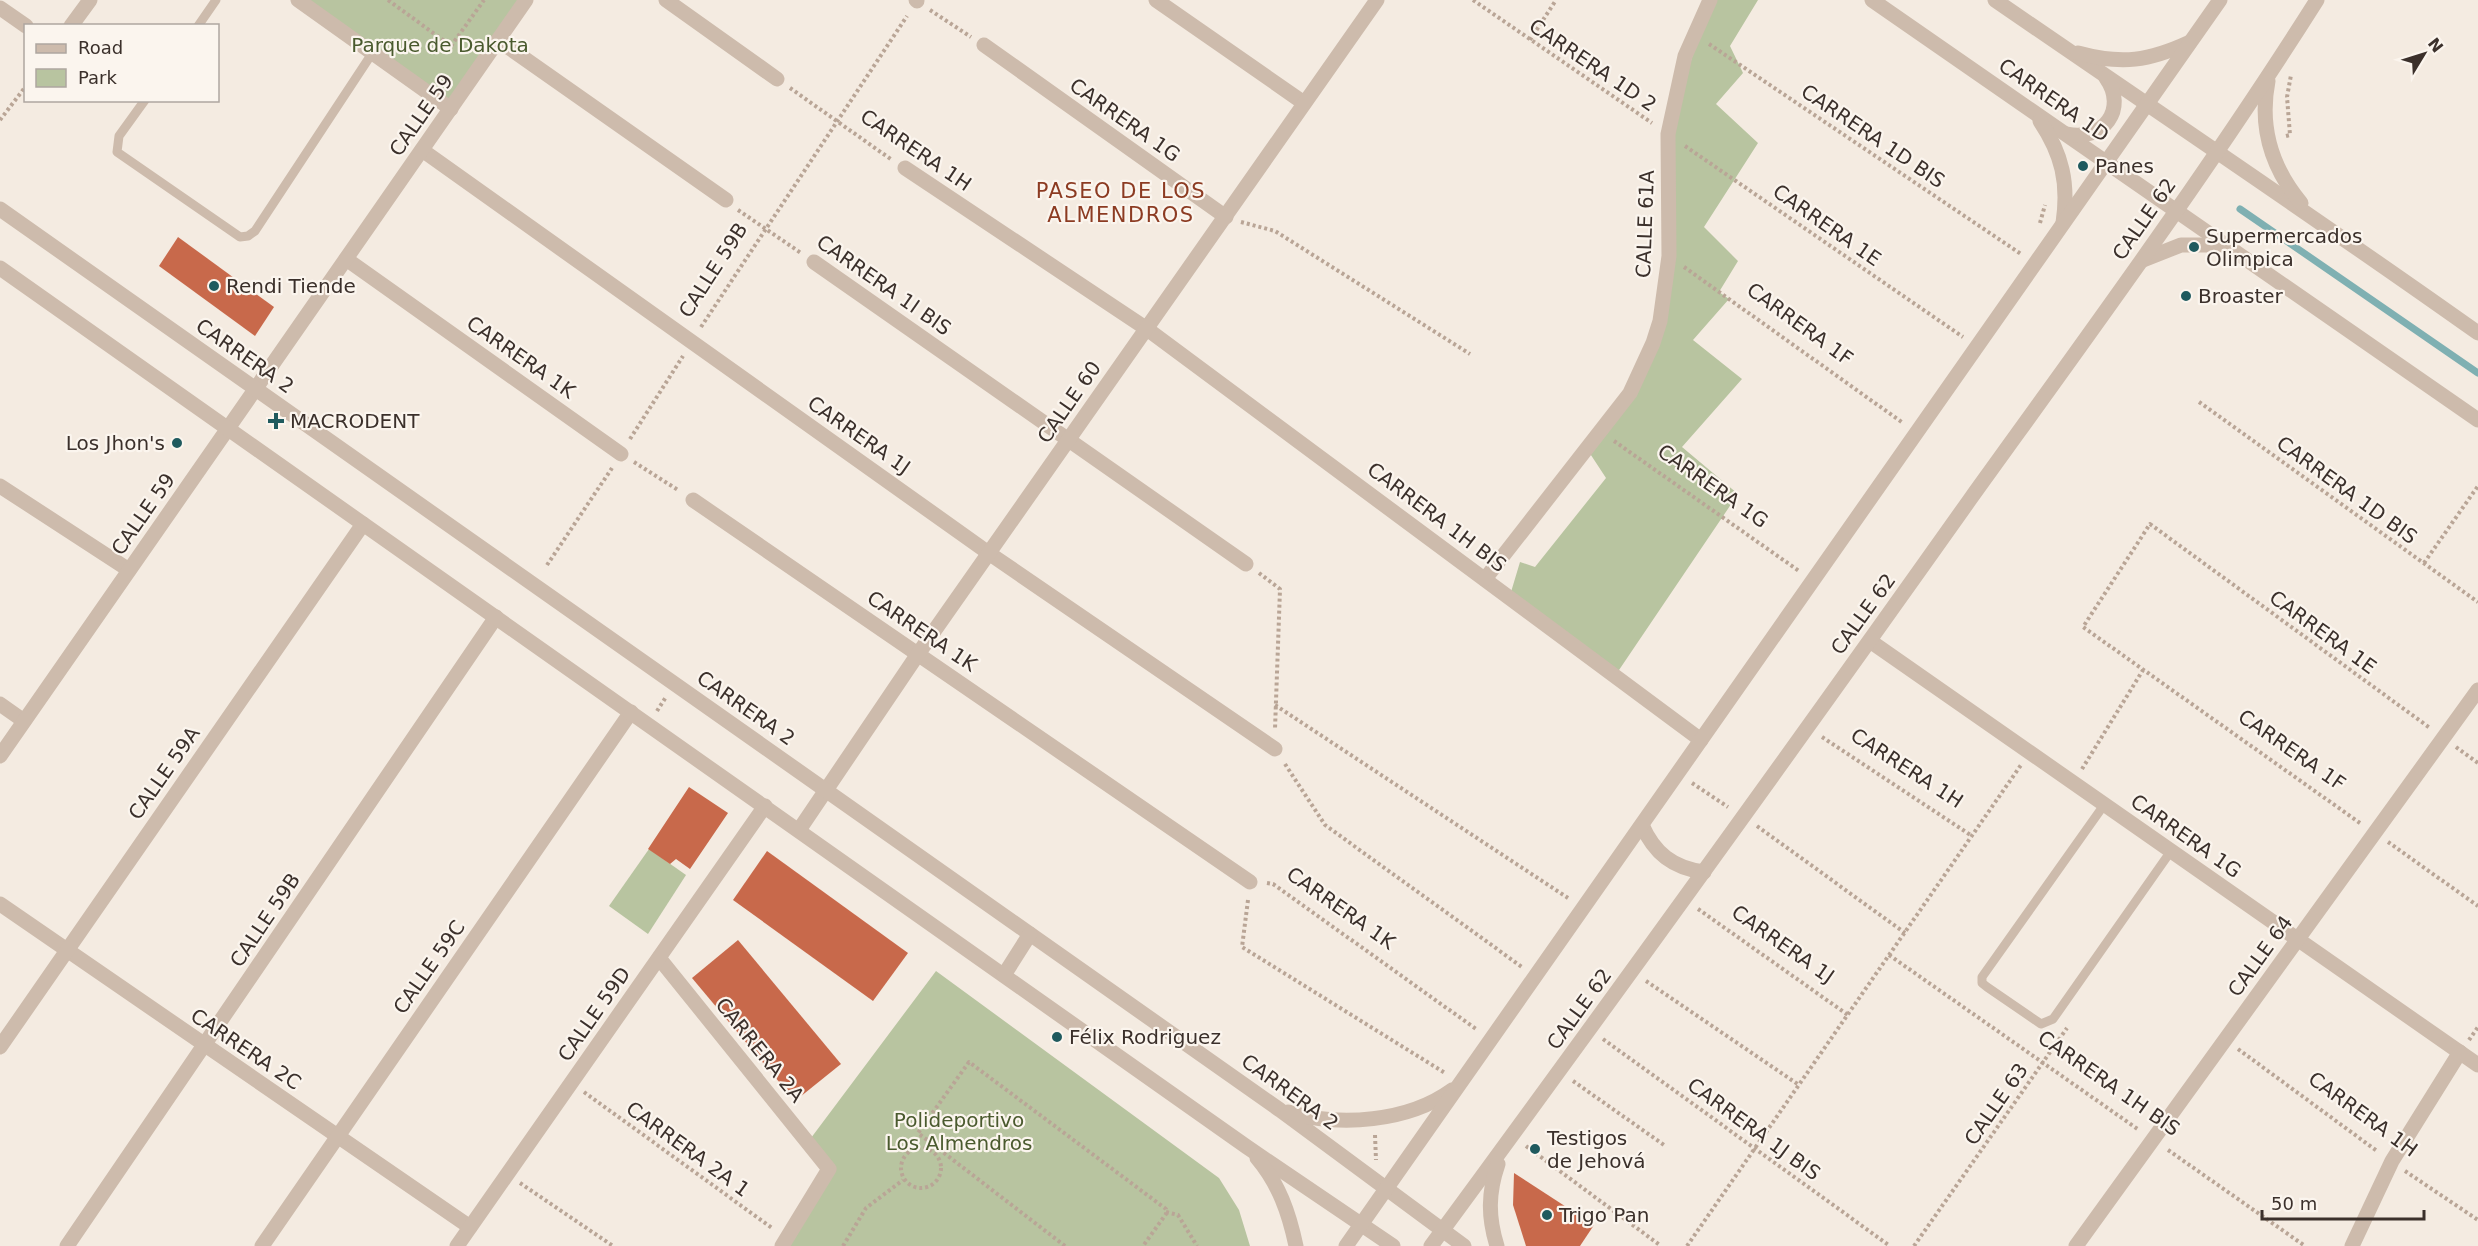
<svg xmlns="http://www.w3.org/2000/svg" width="2478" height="1246" font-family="'DejaVu Sans',sans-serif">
  <rect width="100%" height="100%" fill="#f4ebe1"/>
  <!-- green -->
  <g fill="#b8c4a0">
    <path d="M298 0H526L451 109Z"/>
    <path d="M1710 0H1758L1730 46 1743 73 1716 104 1758 143 1704 227 1738 261 1719 292 1729 299 1693 340 1742 379 1682 447 1738 494 1617 673 1511 592 1520 562 1535 567 1606 478 1587 449 1642 371 1660 321 1668 134Z"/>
    <path d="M649 849 686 875 648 934 609 906Z"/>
    <path d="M936 971 1219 1178 1239 1210 1250 1246H787L829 1169 811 1138Z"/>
  </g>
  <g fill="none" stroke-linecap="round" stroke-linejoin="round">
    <!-- stream -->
    <path stroke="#7fb0b2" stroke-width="7" d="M2240 209 2478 373"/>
  </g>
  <!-- building -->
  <g fill="#c8694b">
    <path d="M178 237 274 307 255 336 159 266Z"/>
    <path d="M689 787 728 813 690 869 676 859 670 864 648 849Z"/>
    <path d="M767 851 908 953 873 1001 733 900Z"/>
    <path d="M738 940 841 1064 795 1101 692 978Z"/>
    <path d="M1514 1173 1594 1225 1580 1246H1526L1513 1205Z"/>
  </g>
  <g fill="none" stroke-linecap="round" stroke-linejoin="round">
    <!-- path -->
    <g stroke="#b9a596" stroke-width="4" stroke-dasharray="3 3" stroke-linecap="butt">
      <path d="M388 0 451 46 484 0"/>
      <path d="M1473 0 1652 123"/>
      <path d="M930 10 971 37"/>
      <path d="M1530 40 1556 0"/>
      <path d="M1709 44 2021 254"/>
      <path d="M790 88 892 160"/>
      <path d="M0 120 26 86"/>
      <path d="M2286 136 2290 135 2287 97 2291 75"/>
      <path d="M1685 146 1963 337"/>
      <path d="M738 210 801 253"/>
      <path d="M1241 222 1275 231 1470 354"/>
      <path d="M2040 223 2045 205"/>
      <path d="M1684 267 1903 423"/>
      <path d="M701 327 907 16"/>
      <path d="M2199 402 2478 602"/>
      <path d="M630 439 683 356"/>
      <path d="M1614 441 1799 571"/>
      <path d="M634 462 678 490"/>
      <path d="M2424 563 2478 486"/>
      <path d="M547 565 612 468"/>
      <path d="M1259 573 1280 589 1275 729"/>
      <path d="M1275 705 1568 898"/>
      <path d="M657 711 666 697"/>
      <path d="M1822 737 1972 836"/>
      <path d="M2456 747 2478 763"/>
      <path d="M1285 764 1325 825 1522 967"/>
      <path d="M2082 769 2143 670"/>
      <path d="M1692 783 1728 807"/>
      <path d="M2360 823 2083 627 2150 524 2430 728"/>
      <path d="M1757 826 1905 933"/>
      <path d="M2388 842 2478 906"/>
      <path d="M1267 883 1273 884 1476 1029"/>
      <path d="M1248 900 1242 947 1445 1073"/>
      <path d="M1698 909 1848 1015"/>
      <path d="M1889 955 2139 1130"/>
      <path d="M1646 981 1799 1085"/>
      <path d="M1603 1039 1890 1246"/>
      <path d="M2469 1040 2478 1027"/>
      <path d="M2238 1049 2377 1151"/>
      <path d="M1573 1081 1664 1145"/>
      <path d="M584 1092 772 1228"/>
      <path d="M1375 1135 1376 1160"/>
      <path d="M1526 1146 1661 1246"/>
      <circle cx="921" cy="1168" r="20"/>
      <path d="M2168 1150 2305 1246"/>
      <path d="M2405 1171 2478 1220"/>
      <path d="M520 1183 613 1246"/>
      <path d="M1166 1212 1178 1215 1197 1246"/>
      <path d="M843 1246 866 1208 903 1180"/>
      <path d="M1065 1246 918 1133 969 1062 1166 1209V1214L1143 1246"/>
      <path d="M1687 1246 2021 765"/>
      <path d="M1914 1246 2067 1028"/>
    </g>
    <!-- service -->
    <g stroke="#cdbbac" stroke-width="9">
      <path d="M198 26 216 0"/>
      <path d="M145 100 119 136 117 152 240 237 248 236 255 231 373 52"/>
      <path d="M2104 805 1982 977V983L1987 987 2041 1024 2053 1019 2171 851"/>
    </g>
    <!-- minor -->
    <g stroke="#cdbbac" stroke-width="15">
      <path d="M298 0 451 109"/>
      <path d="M666 0 777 79"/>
      <path d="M916 0 917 1"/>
      <path d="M1156 0 1304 103"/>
      <path d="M0 8 26 26"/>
      <path d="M71 26 90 0"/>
      <path d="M498 40 726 200"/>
      <path d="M984 45 1226 217"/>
      <path d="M422 150 990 554 1275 749"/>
      <path d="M905 168 1147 329 1701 740"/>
      <path d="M346 259 621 454"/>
      <path d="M814 262 1246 564"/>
      <path d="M0 486 129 570"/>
      <path d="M693 500 1250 882"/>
      <path d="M1485 579 1630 393 1653 343 1660 321 1669 256 1668 134 1685 56 1710 0"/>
      <path d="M1870 641 2478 1065"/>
      <path d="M0 704 24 721"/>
      <path d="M0 756 526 0"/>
      <path d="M799 830 918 654 1377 0"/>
      <path d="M0 904 470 1227"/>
      <path d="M659 958 829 1169 782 1246"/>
      <path d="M0 1047 363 524"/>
      <path d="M67 1246 496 617"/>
      <path d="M262 1246 631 712"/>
      <path d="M457 1246 765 806"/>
      <path d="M2076 1246 2478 690"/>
      <path d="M2352 1246 2392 1161 2460 1052"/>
    </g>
    <!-- tertiary -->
    <g stroke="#cdbbac" stroke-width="15">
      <path d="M1872 0 2478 420"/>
      <path d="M1995 0C2156 111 2319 220 2478 333"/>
      <path d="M2078 53C2122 65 2149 61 2190 42"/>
      <path d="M2268 81C2259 127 2272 168 2301 203"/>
      <path d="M2040 121C2062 154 2069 183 2063 223"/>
      <path d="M2067 134C2103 142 2128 109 2106 78"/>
      <path d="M0 209 1280 1110 1464 1246"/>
      <path d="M2143 260 2181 245H2223"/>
      <path d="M0 268 1247 1147 1393 1246"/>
      <path d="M1642 825C1654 853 1673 868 1704 872"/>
      <path d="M1004 975 1030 934"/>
      <path d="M1288 1112C1340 1127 1408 1122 1452 1090"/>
      <path d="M1257 1158C1279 1184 1289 1213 1296 1246"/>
      <path d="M1346 1246 2220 0"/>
      <path d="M1431 1246C1613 998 1793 749 1971 498 2089 334 2209 171 2317 0"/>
      <path d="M1497 1246C1488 1217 1488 1193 1498 1164"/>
    </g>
  </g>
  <!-- markers -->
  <g fill="#1f5a5e" stroke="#fbf5ee" stroke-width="2">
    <circle cx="2083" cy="166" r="6"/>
    <circle cx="2194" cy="247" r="6"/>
    <circle cx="214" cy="286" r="6"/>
    <circle cx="2186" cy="296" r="6"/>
    <path d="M273 412h6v6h6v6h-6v6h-6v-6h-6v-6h6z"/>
    <circle cx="177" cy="443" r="6"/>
    <circle cx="1057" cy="1037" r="6"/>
    <circle cx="1535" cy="1149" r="6"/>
    <circle cx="1547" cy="1215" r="6"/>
  </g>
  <g text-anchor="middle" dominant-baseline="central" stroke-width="4.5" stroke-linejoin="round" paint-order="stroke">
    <!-- park labels -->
    <g font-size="20" fill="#4a5a2e" stroke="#fbf5ee">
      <text x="440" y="45">Parque de Dakota</text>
      <text x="959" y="1120">Polideportivo<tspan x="959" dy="23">Los Almendros</tspan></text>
    </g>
    <!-- street labels -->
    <g font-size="20" fill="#3b302b" stroke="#fbf5ee">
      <text transform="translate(1593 65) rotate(34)">CARRERA 1D 2</text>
      <text transform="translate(2054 100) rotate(35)">CARRERA 1D</text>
      <text transform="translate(421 115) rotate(-55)">CALLE 59</text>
      <text transform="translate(1125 120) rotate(35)">CARRERA 1G</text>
      <text transform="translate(1873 136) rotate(34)">CARRERA 1D BIS</text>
      <text transform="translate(916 150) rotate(34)">CARRERA 1H</text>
      <text transform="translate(2144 219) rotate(-55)">CALLE 62</text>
      <text transform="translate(1645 224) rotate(-88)">CALLE 61A</text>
      <text transform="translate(1827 225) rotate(35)">CARRERA 1E</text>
      <text transform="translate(713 270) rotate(-57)">CALLE 59B</text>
      <text transform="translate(884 285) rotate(35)">CARRERA 1I BIS</text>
      <text transform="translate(1800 324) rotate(36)">CARRERA 1F</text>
      <text transform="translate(245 356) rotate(35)">CARRERA 2</text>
      <text transform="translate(521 357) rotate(35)">CARRERA 1K</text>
      <text transform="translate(1069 402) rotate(-55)">CALLE 60</text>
      <text transform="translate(859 435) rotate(35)">CARRERA 1J</text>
      <text transform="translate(1713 486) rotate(35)">CARRERA 1G</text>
      <text transform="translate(2347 490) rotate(36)">CARRERA 1D BIS</text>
      <text transform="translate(143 514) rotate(-55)">CALLE 59</text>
      <text transform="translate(1437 517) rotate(37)">CARRERA 1H BIS</text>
      <text transform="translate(1863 614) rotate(-54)">CALLE 62</text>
      <text transform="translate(922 631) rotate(34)">CARRERA 1K</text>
      <text transform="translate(2323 632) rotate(36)">CARRERA 1E</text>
      <text transform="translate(746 708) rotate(35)">CARRERA 2</text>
      <text transform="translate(2292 750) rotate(35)">CARRERA 1F</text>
      <text transform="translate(1907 768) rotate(33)">CARRERA 1H</text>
      <text transform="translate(164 773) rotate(-55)">CALLE 59A</text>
      <text transform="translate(2186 836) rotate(35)">CARRERA 1G</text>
      <text transform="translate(1341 908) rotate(35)">CARRERA 1K</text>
      <text transform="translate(265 920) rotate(-56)">CALLE 59B</text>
      <text transform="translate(1783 944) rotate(35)">CARRERA 1J</text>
      <text transform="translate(2260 956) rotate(-54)">CALLE 64</text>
      <text transform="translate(429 967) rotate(-55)">CALLE 59C</text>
      <text transform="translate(1579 1009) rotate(-54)">CALLE 62</text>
      <text transform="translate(594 1014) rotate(-55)">CALLE 59D</text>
      <text transform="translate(246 1049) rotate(34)">CARRERA 2C</text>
      <text transform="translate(760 1050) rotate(51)">CARRERA 2A</text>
      <text transform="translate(2109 1083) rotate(35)">CARRERA 1H BIS</text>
      <text transform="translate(1290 1092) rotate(36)">CARRERA 2</text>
      <text transform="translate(1996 1104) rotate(-55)">CALLE 63</text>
      <text transform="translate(2363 1114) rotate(36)">CARRERA 1H</text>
      <text transform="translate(1754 1129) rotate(36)">CARRERA 1J BIS</text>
      <text transform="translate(688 1149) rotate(36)">CARRERA 2A 1</text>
    </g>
    <!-- poi labels -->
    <g font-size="20" fill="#3b302b" stroke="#fbf5ee" text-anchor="start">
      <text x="2095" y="166">Panes</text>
      <text x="2206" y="236">Supermercados<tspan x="2206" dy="23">Olimpica</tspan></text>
      <text x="226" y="286">Rendi Tiende</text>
      <text x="2198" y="296">Broaster</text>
      <text x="290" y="421">MACRODENT</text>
      <text x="165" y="443" text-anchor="end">Los Jhon's</text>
      <text x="1069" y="1037">Félix Rodriguez</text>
      <text x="1547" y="1138">Testigos<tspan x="1547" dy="23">de Jehová</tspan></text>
      <text x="1559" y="1215">Trigo Pan</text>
    </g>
    <!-- neighbourhood labels -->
    <g font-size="21" letter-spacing="1.5" fill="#8c3b22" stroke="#fbf5ee">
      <text x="1121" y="191">PASEO DE LOS<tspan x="1121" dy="24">ALMENDROS</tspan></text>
    </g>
  </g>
  <!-- legend -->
  <rect x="24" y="24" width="195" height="78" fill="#fbf5ee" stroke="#aea6a0" stroke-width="1.5"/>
  <rect x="36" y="44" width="30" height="9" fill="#cdbbac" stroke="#aea6a0" stroke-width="1.5"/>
  <text x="78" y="54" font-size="18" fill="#3b302b">Road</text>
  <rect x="36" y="69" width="30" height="18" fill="#b8c4a0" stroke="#aea6a0" stroke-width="1.5"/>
  <text x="78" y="84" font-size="18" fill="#3b302b">Park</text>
  <!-- north arrow -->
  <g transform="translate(2424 54) rotate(52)" stroke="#fbf5ee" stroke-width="4.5" paint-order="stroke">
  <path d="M0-4.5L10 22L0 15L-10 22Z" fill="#3b302b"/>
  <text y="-9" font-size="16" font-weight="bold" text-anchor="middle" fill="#3b302b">N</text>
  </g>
  <!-- scale -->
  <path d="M2262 1210v9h162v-9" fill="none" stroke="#3b302b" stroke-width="3"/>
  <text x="2271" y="1210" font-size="18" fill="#3b302b" stroke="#fbf5ee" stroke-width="4.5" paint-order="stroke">50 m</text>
</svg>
